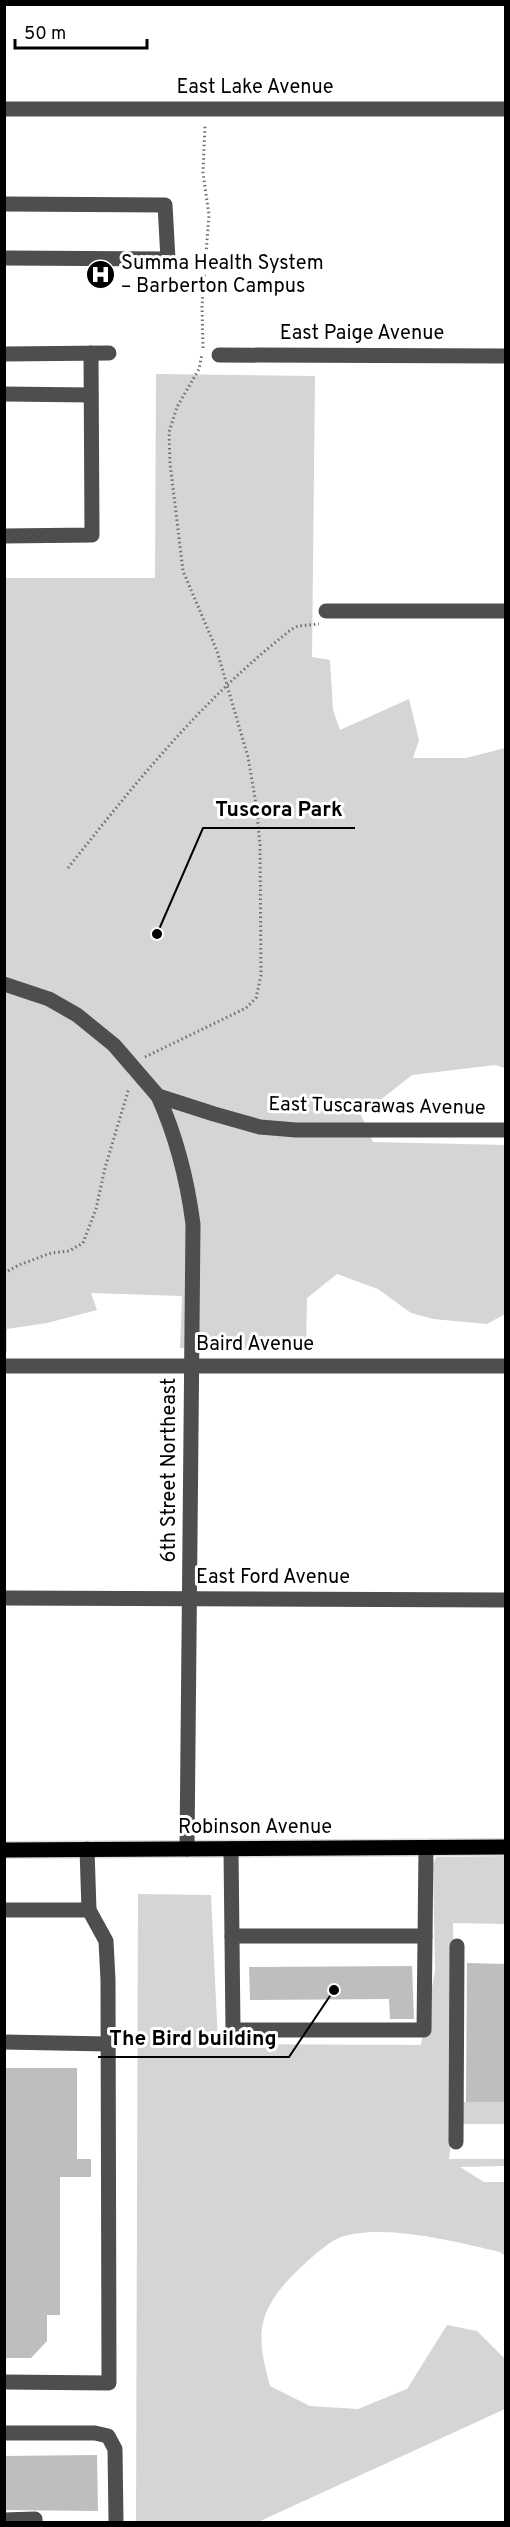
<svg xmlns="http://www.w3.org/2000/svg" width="510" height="2527" font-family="Overpass,sans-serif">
  <rect width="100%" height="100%" fill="#fff"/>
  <!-- green -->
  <g fill="#d5d5d5">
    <path d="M156 374 315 376 312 657 330 660 333 710 340 730 409 699 419 740 413 758H466L505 748V1068L495 1065 412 1075 361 1115 373 1142 505 1145V1314L487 1324 433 1319 411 1313 378 1289 337 1274 307 1298 306 1350 180 1348 182 1296 91 1293 97 1310 47 1323 7 1329V1352H5V578H155Z"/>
    <path d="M505 1856V1924L453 1923 456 2103 449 2159H505V2166L460 2167 484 2182H505V2256L500 2252C456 2242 385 2223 341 2237 327 2242 302 2266 291 2277 255 2315 257 2338 270 2386L310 2406 358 2409 407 2389 447 2325 477 2331 505 2359V2409L258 2522H136L138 1894 211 1895 218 2044 421 2045 435 1971 433 1864 436 1857Z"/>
    <rect x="461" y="2102" width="44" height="22"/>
  </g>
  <!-- building -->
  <g fill="#bebebe">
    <path d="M467 1963 506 1964V2102H466Z"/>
    <path d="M412 1966 414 2019H390L389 1999 250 2000 249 1967Z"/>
    <path d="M4 2068H77V2159H91V2177H60V2315H47V2341L31 2358H4Z"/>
    <path d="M97 2455 98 2511 4 2510V2456Z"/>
  </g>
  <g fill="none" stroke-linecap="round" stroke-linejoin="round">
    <defs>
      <path id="major" d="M4 1850 506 1847"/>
    </defs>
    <!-- major casing -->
    <use href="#major" stroke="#dbdbdb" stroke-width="18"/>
    <!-- path -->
    <g stroke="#707070" stroke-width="3" stroke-dasharray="1.5 3" stroke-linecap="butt">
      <path d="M203 348 202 306 209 215 203 173 205 125"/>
      <path d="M68 868C136 782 204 697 292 629L298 626 319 624"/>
      <path d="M145 1057 246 1008 256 998 261 975 260 845 256 804 248 757 217 651 183 571 170 463 169 432 177 407 199 369 202 354"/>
      <path d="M4 1273 19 1265 51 1253 69 1251 83 1243 96 1209 105 1168 129 1088"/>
    </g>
    <!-- minor -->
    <g stroke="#4e4e4e" stroke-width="15">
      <path d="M4 109H506"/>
      <path d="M4 204 165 205 168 259 4 258"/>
      <path d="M4 354 109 353"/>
      <path d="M219 355 506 356"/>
      <path d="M4 394 91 395"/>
      <path d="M4 536 92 535 91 353"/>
      <path d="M326 611H506"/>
      <path d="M4 984 49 999 77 1015 114 1045 158 1096 214 1114 260 1127 296 1130H506"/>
      <path d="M158 1096C177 1138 187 1178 193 1224L187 1849"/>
      <path d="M4 1366H506"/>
      <path d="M4 1598 506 1600"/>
      <path d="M231 1849 233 2030H424L426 1848"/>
      <path d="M4 1910H89L87 1849"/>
      <path d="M232 1936H425"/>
      <path d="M4 2042 108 2044"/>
      <path d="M456 2142 457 1946"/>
      <path d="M4 2382 109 2383 108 1980 106 1941 89 1910"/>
      <path d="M4 2433H95L108 2436 115 2449 116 2522"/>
      <path d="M4 2520 35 2519V2522"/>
    </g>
    <!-- major -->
    <use href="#major" stroke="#000" stroke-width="15"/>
  </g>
  <!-- icons -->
  <defs>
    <symbol id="hospital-disc" viewBox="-11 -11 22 22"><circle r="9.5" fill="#000" stroke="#fff"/><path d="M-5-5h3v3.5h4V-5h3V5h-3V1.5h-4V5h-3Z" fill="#fff"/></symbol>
  </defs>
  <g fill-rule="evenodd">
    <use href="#hospital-disc" x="84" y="258" width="33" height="33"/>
  </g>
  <g text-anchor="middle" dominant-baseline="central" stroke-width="6" stroke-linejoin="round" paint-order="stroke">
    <!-- street labels -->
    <g font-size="20" fill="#000" stroke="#fff">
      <text x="255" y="88">East Lake Avenue</text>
      <text x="362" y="334">East Paige Avenue</text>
      <text transform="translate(377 1107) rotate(1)">East Tuscarawas Avenue</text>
      <text x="255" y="1345">Baird Avenue</text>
      <text transform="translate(170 1470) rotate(-90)">6th Street Northeast</text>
      <text x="273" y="1578">East Ford Avenue</text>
      <text x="255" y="1828">Robinson Avenue</text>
    </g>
    <!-- poi labels -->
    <g font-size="20" fill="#000" stroke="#fff" text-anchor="start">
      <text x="121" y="264">Summa Health System<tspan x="121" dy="23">– Barberton Campus</tspan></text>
    </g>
  </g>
  <!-- callouts -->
  <path fill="none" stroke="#000" stroke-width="2" d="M157 934L203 828H355M334 1990L289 2057H98"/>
  <g fill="#000" stroke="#fff" stroke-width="2">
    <circle cx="157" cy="934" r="6"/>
    <circle cx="334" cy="1990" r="6"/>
  </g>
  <g font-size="21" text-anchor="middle" font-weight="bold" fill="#000" stroke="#fff" stroke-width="6" stroke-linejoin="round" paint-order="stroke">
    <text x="279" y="816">Tuscora Park</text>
    <text x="193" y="2045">The Bird building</text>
  </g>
  <!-- border -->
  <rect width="510" height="2527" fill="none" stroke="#000000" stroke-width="12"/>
  <!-- scale -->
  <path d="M15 39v9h132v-9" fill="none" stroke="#000000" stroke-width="3"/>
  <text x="24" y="39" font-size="18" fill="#000000" stroke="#ffffff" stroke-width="4.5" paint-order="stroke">50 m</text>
</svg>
